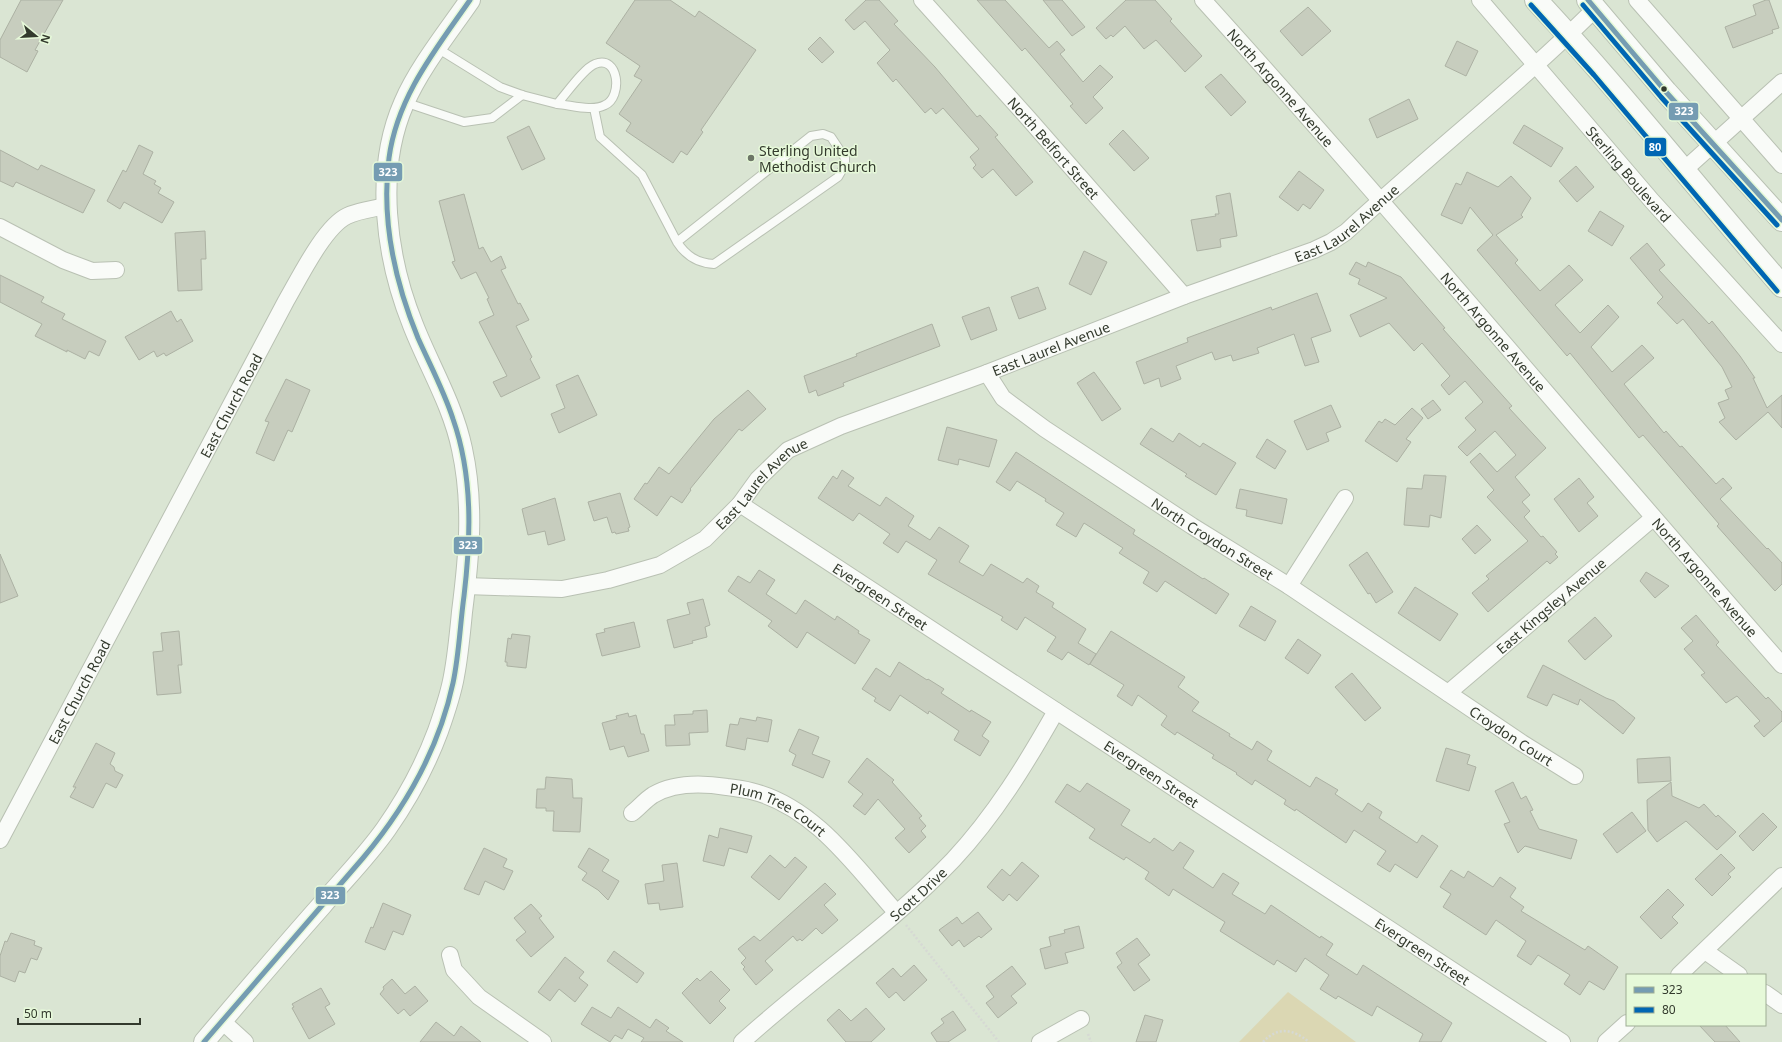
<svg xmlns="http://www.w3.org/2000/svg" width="1782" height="1042" font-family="'Noto Sans',sans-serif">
  <rect width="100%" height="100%" fill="#dae5d3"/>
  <!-- green -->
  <path fill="#dbd7b3" d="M1288 992 1356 1042H1239Z"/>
  <!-- building -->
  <g fill="#c7cdbe" stroke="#acb1a3">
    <path d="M21 0H63L35 50 38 51 27 72 0 57V40Z"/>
    <path d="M635 0H670L695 17 699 11 756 50 701 130 703 132 687 155 681 151 673 163 626 131 631 123 619 114 642 80 634 76 640 66 606 43Z"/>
    <path d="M866 0H879L898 21 894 24 935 67 977 117 980 115 998 135 995 137 1033 182 1016 196 993 169 982 178 973 168 976 165 970 157 979 149 943 108 936 114 931 108 925 113 896 79 893 82 877 63 890 50 865 21 854 30 845 20Z"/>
    <path d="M977 0H1005L1049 48 1057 41 1065 50 1060 54 1083 82 1100 65 1113 77 1093 97 1103 108 1086 124 1070 106 1073 104 1025 48 1022 51Z"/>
    <path d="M1043 0H1062L1085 27 1072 36Z"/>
    <path d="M1126 0H1155L1172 19 1170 21 1202 56 1185 72 1156 40 1144 49 1125 26 1113 37 1111 35 1106 39 1096 28Z"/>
    <path d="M1766 0H1769L1779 28 1772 30 1773 33 1733 48 1725 27 1756 15 1753 5Z"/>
    <path d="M1308 7 1331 31 1302 56 1280 31Z"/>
    <path d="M820 37 834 52 822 63 808 49Z"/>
    <path d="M1457 41 1478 51 1466 76 1445 66Z"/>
    <path d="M1221 74 1246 102 1231 116 1205 87Z"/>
    <path d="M1409 99 1418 119 1377 138 1369 119Z"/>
    <path d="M1524 125 1563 148 1551 167 1513 143Z"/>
    <path d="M529 126 545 159 522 170 507 137Z"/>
    <path d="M1123 130 1149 158 1134 171 1109 144Z"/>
    <path d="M139 145 153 152 143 174 156 181 154 184 161 188 158 193 174 202 162 223 124 202 120 209 107 201 123 170 126 172Z"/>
    <path d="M0 150 38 170 41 165 95 190 83 213 16 182 13 187 0 181Z"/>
    <path d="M1576 166 1594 187 1577 202 1559 181Z"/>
    <path d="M1299 171 1324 190 1310 209 1303 204 1298 211 1279 197Z"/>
    <path d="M1467 172 1498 187 1511 176 1531 198 1521 215 1523 217 1496 235 1518 260 1515 263 1540 291 1569 265 1583 280 1555 305 1580 333 1608 305 1619 317 1591 347 1612 372 1642 345 1654 358 1624 384 1664 433 1666 431 1680 447 1682 446 1716 484 1723 478 1732 488 1720 499 1767 549 1768 548 1782 563V584L1775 591 1717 526 1719 524 1643 435 1639 438 1570 353 1567 356 1477 250 1493 235 1470 207 1462 224 1441 215 1456 183 1461 185Z"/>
    <path d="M1230 193 1237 236 1220 239 1221 247 1197 251 1191 220 1216 216 1215 214H1219L1216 196Z"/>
    <path d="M464 194 479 249 483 247 491 262 501 256 506 268 501 270 518 304 520 303 529 320 516 326 532 357 530 359 540 378 501 397 493 382 507 376 479 322 494 315 487 299 489 298 476 272 461 279 452 262 455 261 439 201Z"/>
    <path d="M1600 211 1624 226 1612 246 1588 231Z"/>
    <path d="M205 231 206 259H201L202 290 178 291 175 233Z"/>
    <path d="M1647 243 1665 265 1659 270 1709 324 1712 321 1740 356 1755 378H1753L1767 408 1782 395V428L1768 412 1736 440 1719 422 1725 418 1718 403 1729 399 1725 390 1732 387 1722 367 1683 319 1677 324 1657 303 1663 297 1630 258Z"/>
    <path d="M1084 251 1107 262 1091 295 1069 284Z"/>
    <path d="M1356 262 1366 267 1368 262 1401 277 1445 328 1443 329 1512 406 1509 408 1546 448 1515 477 1530 495 1522 502 1530 511 1524 517 1541 537 1543 536 1557 552 1555 554 1558 557 1550 564 1547 561 1488 612 1472 593 1489 579 1486 576 1528 541 1487 497 1494 490 1470 462 1480 453 1497 472 1516 455 1495 431 1467 456 1458 447 1476 430 1465 418 1483 402 1465 381 1449 395 1441 385 1450 376 1422 343 1414 351 1389 323 1360 337 1350 315 1387 298 1358 284 1360 279 1349 274Z"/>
    <path d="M0 275 44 297 41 302 65 314 62 319 106 341 99 356 89 351 85 359 67 350V352L35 336 42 324 0 302Z"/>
    <path d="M1038 287 1046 309 1019 319 1011 297Z"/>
    <path d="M1317 293 1331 331 1311 338 1319 362 1305 366 1294 334 1257 348 1259 353 1233 361 1231 355 1215 360 1212 352 1176 366 1181 379 1161 387 1159 378 1144 384 1136 362 1188 342 1187 338 1271 307 1272 310Z"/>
    <path d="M989 307 997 330 971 340 962 317Z"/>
    <path d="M171 311 177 322 181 319 193 341 166 356 164 353 157 357 154 351 139 360 125 337Z"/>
    <path d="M932 324 940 346 843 383 844 386 818 396 816 390 809 393 804 376 857 356 856 354Z"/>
    <path d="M1094 372 1121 409 1102 421 1077 383Z"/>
    <path d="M578 375 597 415 559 433 551 414 565 408 556 385Z"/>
    <path d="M286 379 310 390 292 432 288 430 274 461 256 453 269 422 265 421Z"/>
    <path d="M748 390 766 409 742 431 739 429 690 489 691 490 682 503 671 496 657 516 634 499 645 483 647 484 659 467 669 474 714 419Z"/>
    <path d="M1433 400 1441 410 1428 419 1421 409Z"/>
    <path d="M1331 405 1341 427 1326 433 1329 441 1307 450 1294 421Z"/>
    <path d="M1412 408 1423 418 1406 439 1411 442 1397 462 1365 441 1379 421 1382 423 1385 419 1395 425Z"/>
    <path d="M947 427 997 440 989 467 959 459 958 465 938 460Z"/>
    <path d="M1151 428 1173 442 1179 433 1200 447 1203 443 1236 463 1216 495 1185 476 1187 474 1140 444Z"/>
    <path d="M1267 439 1286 451 1275 469 1256 457Z"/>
    <path d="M1016 452 1135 530 1133 534 1203 579 1204 578 1229 594 1216 614 1165 581 1157 592 1143 583 1149 572 1119 553 1123 548 1084 523 1076 537 1056 525 1064 513 1045 501 1046 499 1017 481 1010 491 996 482Z"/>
    <path d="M842 470 854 478 848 486 880 506 886 497 914 516 908 526 930 540 939 527 969 546 959 562 983 576 991 564 1023 583 1027 578 1039 586 1036 592 1054 603 1052 607 1086 629 1078 643 1096 654 1089 665 1068 652 1062 660 1047 651 1056 637 1025 617 1017 630 1001 620 1003 617 928 574 937 560 906 541 898 553 883 543 890 534 859 513 853 521 818 498 833 476 837 479Z"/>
    <path d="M1424 475 1446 476 1441 518 1430 515 1429 527 1404 525 1407 488 1422 489Z"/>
    <path d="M1579 478 1594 497 1587 503 1598 516 1579 532 1554 499Z"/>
    <path d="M1240 489 1287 499 1282 524 1246 516 1247 510 1236 508Z"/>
    <path d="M620 493 630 527 628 528 629 531 616 534 615 532 612 533 607 517 594 521 588 502Z"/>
    <path d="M555 498 565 540 548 545 545 531 528 535 522 509Z"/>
    <path d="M1477 525 1491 540 1475 554 1462 539Z"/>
    <path d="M1367 552 1393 592 1376 603 1370 593 1368 594 1349 565Z"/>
    <path d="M0 554 18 596 0 603Z"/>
    <path d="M759 570 775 580 766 594 796 614 805 600 835 620 837 616 859 631 858 633 870 640 855 664 807 632 797 648 768 626 772 621 728 591 738 576 750 583Z"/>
    <path d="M1646 572 1669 586 1655 598 1640 581Z"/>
    <path d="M1415 587 1458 614 1440 641 1398 613Z"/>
    <path d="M703 599 710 625 705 627 707 637 692 641 693 643 674 648 667 620 690 614 687 603Z"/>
    <path d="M1251 606 1276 621 1265 641 1239 626Z"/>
    <path d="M1696 615 1719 642 1716 645 1766 699 1768 697 1782 712V721L1764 737 1754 726 1760 721 1737 696 1726 703 1701 675 1705 673 1684 649 1693 641 1681 628Z"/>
    <path d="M1595 617 1612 636 1585 660 1568 641Z"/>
    <path d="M634 622 640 647 602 656 596 634 605 632 604 629Z"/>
    <path d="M179 631 182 665H178L181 693 157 695 153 652 163 651 161 633Z"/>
    <path d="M1111 631 1185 677 1178 687 1199 702 1192 711 1230 734 1229 736 1252 750 1257 741 1272 751 1267 760 1310 787 1316 777 1338 790 1335 794 1362 812 1368 803 1382 812 1379 818 1417 843 1422 835 1438 846 1417 878 1395 864 1390 872 1377 864 1386 851 1354 830 1346 843 1296 809 1295 811 1284 804 1286 800 1255 780 1252 785 1236 774 1237 773 1212 758 1214 755 1177 732 1175 735 1161 725 1167 716 1138 695 1132 706 1117 696 1124 685 1090 664Z"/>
    <path d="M512 634 530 636 526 668 507 666V662H505L508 638 511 639Z"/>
    <path d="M1298 639 1321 655 1308 674 1285 658Z"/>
    <path d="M899 662 927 680 928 679 944 689 941 693 970 712 971 710 991 722 982 736 989 741 980 756 954 740 959 731 929 711 928 714 900 695 890 711 874 701 876 698 862 689 876 668 890 677Z"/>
    <path d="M1543 665 1606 698 1614 701 1635 718 1623 734 1580 699 1578 705 1553 694 1547 706 1527 697Z"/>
    <path d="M1352 673 1381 708 1365 721 1335 687Z"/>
    <path d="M707 710 708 732 689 733 690 745 666 746 665 725H675L674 715 693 714V711Z"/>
    <path d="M628 713 629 717 636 715 641 734H644L649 751 628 757 624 746 610 750 602 723 617 719 616 716Z"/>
    <path d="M757 717 772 720 768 742 747 738 745 750 726 746 730 724 738 725 740 718 756 721Z"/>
    <path d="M799 729 819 737 812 754 830 761 823 778 792 765 796 755 789 751Z"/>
    <path d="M96 743 115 753 110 764 114 767 115 771 123 775 116 788 106 783 93 808 70 797 76 787H73Z"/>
    <path d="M1446 748 1470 755 1467 764 1476 767 1469 791 1436 781Z"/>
    <path d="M1670 757 1671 781 1638 783 1637 759Z"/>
    <path d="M867 758 894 780 892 782 922 816 919 818 926 826 921 831 926 837 909 853 895 838 905 829 878 799 865 815 853 806 863 794 848 782Z"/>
    <path d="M546 777 572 779 573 798H582L580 832 553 831 554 811H546V808H536L537 789H545Z"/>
    <path d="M1513 782 1521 799 1526 796 1533 810 1530 811 1539 829 1577 840 1571 859 1525 846 1518 853 1504 824 1510 822 1495 791Z"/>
    <path d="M1671 782 1672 796 1699 808 1704 804 1716 817 1718 815 1736 832 1717 850 1686 821 1657 842 1648 830 1647 800Z"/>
    <path d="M1087 783 1130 810 1121 825 1150 843 1154 838 1173 851 1180 842 1194 851 1183 868 1213 888 1223 873 1239 883 1232 894 1265 914 1271 905 1320 938 1321 936 1333 944 1326 955 1357 975 1363 965 1452 1023 1441 1042H1419L1423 1034 1377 1006 1372 1016 1338 996 1336 999 1320 989 1329 975 1305 958 1296 972 1277 960 1274 965 1220 931 1225 922 1173 889 1169 896 1145 879 1149 872 1126 857 1124 860 1089 838 1095 829 1055 802 1067 784 1080 792Z"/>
    <path d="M1632 812 1646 831 1617 853 1603 834Z"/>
    <path d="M1763 813 1777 827 1753 851 1739 836Z"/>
    <path d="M720 828 752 836 747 853 729 848 724 866 703 861 709 835 718 838Z"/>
    <path d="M484 848 507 859 503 867 513 871 504 890 485 881 479 895 464 889Z"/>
    <path d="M589 848 609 860 602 871 619 881 608 900 598 890 582 880 587 873 578 867Z"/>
    <path d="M1721 854 1735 868 1728 874 1731 877 1712 896 1695 879Z"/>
    <path d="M770 855 785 868 795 857 807 867 779 900 751 877Z"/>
    <path d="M1022 862 1039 876 1017 901 1009 894 1003 901 987 887 1002 869 1010 876Z"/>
    <path d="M677 863 683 907 660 910 659 903 648 904 645 884 664 881 662 865Z"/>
    <path d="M1451 870 1464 878 1468 871 1493 887 1500 877 1516 888 1510 897 1524 907 1521 911 1585 950 1588 946 1618 967 1604 990 1589 981 1580 995 1564 984 1570 975 1538 955 1531 965 1517 956 1526 941 1496 920 1486 935 1443 907 1451 894 1440 887Z"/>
    <path d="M825 883 836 894 824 905 838 920 822 934 816 928 802 941 800 939 797 941 793 936 765 961 773 970 756 985 743 969 745 967 741 963 746 958 738 949 754 936 760 941Z"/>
    <path d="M1668 889 1684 905 1672 917 1678 923 1661 939 1640 917Z"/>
    <path d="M383 903 411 915 403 935 393 931 385 950 365 942 371 927 373 928Z"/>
    <path d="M531 904 542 916 539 918 554 937 531 957 516 940 526 932 514 918Z"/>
    <path d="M978 912 992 929 981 938 979 936 964 947 959 940 952 946 939 930 957 917 962 924Z"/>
    <path d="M1079 926 1084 948 1065 953 1068 963 1045 969 1040 949 1051 946 1049 937 1065 933 1064 930Z"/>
    <path d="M11 933 35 941 34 945 42 948 37 960 31 958 25 973 19 971 15 982 0 976V956L5 941 7 942Z"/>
    <path d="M1137 938 1150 955 1138 964 1150 980 1134 991 1117 967 1122 963 1116 953Z"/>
    <path d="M614 951 644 973 637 983 607 961Z"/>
    <path d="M565 957 584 972 579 978 588 985 575 1002 559 989 550 1001 538 992Z"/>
    <path d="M914 965 927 980 904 1001 896 992 889 998 876 983 893 968 901 977Z"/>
    <path d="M1012 966 1026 984 1011 996 1017 1003 998 1018 986 1003 994 997 986 986Z"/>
    <path d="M711 971 730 990 719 1001 726 1008 710 1024 682 993 697 978 700 981Z"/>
    <path d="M392 979 405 994 415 986 428 1001 410 1016 404 1009 398 1014 380 994 384 989 383 987Z"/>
    <path d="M321 988 330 1004 325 1007 335 1024 309 1039 292 1008 294 1007 292 1004Z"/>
    <path d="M592 1007 611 1018 618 1007 650 1028 656 1019 669 1028 666 1031 683 1042H641L644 1038 628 1029 622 1039 615 1035 610 1042 581 1024Z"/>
    <path d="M866 1008 885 1029 871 1042H846L827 1020 839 1009 851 1021Z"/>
    <path d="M953 1011 966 1030 948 1042H937L931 1033 944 1023 941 1019Z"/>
    <path d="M1145 1015 1163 1020 1156 1042H1136Z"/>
    <path d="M436 1022 454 1036 461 1026 481 1042H420Z"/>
    <path d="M1699 1025H1725L1740 1042H1715Z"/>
  </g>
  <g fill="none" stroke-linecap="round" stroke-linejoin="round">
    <defs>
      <g id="service">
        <path d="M437 48 500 87 522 95 557 104C566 94 584 68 595 64 619 54 623 97 605 105 592 112 571 105 557 104"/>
        <path d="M404 102 464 122 492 118 522 95"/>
        <path d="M594 108 600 137 642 175 677 242C686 256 697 263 714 264L838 177 845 165V158L831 137 823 134 811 136 677 242"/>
      </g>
      <g id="minor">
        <path id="s1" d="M922 0 1028 118 1184 296"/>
        <path id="s2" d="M1203 0C1400 218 1588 444 1782 665"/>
        <path id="s3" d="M1480 0 1652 201 1782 344"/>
        <path d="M1637 0 1782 165"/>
        <path d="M1683 171 1782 82"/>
        <path d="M0 227 63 260 92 271 116 270"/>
        <path id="s4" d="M987 373 1003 398 1045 429 1192 526 1289 586 1522 743 1575 776"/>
        <path id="s5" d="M740 504 1562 1042"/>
        <path id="s6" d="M465 586 562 589 608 580 660 565 705 539 740 504 758 479 788 450 841 426 987 373 1184 296 1314 250 1331 242 1346 232C1428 156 1516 87 1595 9"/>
        <path d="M1289 586 1345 498"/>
        <path id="s7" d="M1448 693 1653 518"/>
        <path id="s8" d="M632 813C639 808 645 800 653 795 675 782 702 783 727 787 735 788 743 789 751 791 814 806 855 866 896 912"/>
        <path id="s9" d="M0 840 286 301C299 279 324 227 347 216 359 210 373 209 386 206"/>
        <path d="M1705 951 1739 975"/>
        <path d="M450 955 454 970 479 997 543 1042"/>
        <path d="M1679 975 1782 876"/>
        <path d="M1765 993 1782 1005"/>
        <path d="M222 1021 245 1042"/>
        <path id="s10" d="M742 1042C810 980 889 927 953 860 995 815 1026 764 1056 711"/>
        <path d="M1040 1042 1081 1019"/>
        <path d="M1606 1042 1627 1023"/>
      </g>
      <path id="tertiary" d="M204 1042C243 996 282 950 322 905 343 880 367 856 386 829 407 799 425 766 438 731 444 714 451 694 454 676 458 655 460 633 462 612 469 557 474 504 462 449 453 405 429 366 413 325 386 258 374 171 404 103 419 68 448 32 470 0"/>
      <g id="primary">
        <path d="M1536 0C1622 92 1699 191 1782 286"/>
        <path d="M1588 0 1666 92 1782 220"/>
      </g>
    </defs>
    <!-- service casing -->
    <use href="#service" stroke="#b9c1b3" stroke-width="10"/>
    <!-- minor casing -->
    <use href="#minor" stroke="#b9c1b3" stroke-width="18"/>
    <!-- tertiary casing -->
    <use href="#tertiary" stroke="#b9c1b3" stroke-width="22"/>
    <!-- primary casing -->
    <use href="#primary" stroke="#b9c1b3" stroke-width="24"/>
    <!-- path -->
    <g stroke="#d6d9d4" stroke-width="2.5" stroke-dasharray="2 2" stroke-linecap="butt">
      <path d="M906 925 999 1042"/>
      <path d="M1088 1034 1091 1042"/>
      <path d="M1263 1042C1278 1026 1293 1029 1309 1042"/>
    </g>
    <!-- service -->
    <use href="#service" stroke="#f9fbf8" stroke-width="8"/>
    <!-- minor -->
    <use href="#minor" stroke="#f9fbf8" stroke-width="16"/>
    <!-- tertiary -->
    <use href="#tertiary" stroke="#f9fbf8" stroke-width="20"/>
    <!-- primary -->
    <use href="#primary" stroke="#f9fbf8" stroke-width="22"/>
    <defs>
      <g id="bus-1">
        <path d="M1588 0 1666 92 1782 220"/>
        <path d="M204 1042 363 858C405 808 439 748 453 683 459 655 460 625 464 596 471 537 473 476 453 419 444 391 430 365 418 338 395 282 381 220 389 158 397 97 436 49 470 0"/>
      </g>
      <g id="bus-2">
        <path d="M1531 5 1594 75 1777 291"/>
        <path d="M1583 5 1661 97 1777 225"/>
      </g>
    </defs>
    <!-- bus-1 casing -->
    <use href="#bus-1" stroke="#e6f9d9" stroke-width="8"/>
    <!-- bus-2 casing -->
    <use href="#bus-2" stroke="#e6f9d9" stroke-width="8"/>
    <!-- bus-1 -->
    <use href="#bus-1" stroke="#759cb2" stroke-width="5"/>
    <!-- bus-2 -->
    <use href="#bus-2" stroke="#0066b3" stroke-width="5"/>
  </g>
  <!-- markers -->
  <circle fill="#333a2d" stroke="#e6f9d9" stroke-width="1.5" cx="1664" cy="89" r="3.5"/>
  <circle fill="#6d7667" stroke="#e6f9d9" stroke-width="1.5" cx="751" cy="158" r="4"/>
  <g text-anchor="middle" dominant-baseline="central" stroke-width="3" stroke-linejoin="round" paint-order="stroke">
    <!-- street labels -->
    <g font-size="14" fill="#333a2d" stroke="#e6f9d9">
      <text stroke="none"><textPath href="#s2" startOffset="117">North Argonne Avenue</textPath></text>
      <text stroke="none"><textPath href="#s1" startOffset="198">North Belfort Street</textPath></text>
      <text stroke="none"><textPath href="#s3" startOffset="229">Sterling Boulevard</textPath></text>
      <text stroke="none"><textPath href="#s6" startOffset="977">East Laurel Avenue</textPath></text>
      <text stroke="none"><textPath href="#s2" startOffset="441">North Argonne Avenue</textPath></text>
      <text stroke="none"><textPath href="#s6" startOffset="654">East Laurel Avenue</textPath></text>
      <text stroke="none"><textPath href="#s9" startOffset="492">East Church Road</textPath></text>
      <text stroke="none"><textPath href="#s6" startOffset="330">East Laurel Avenue</textPath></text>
      <text stroke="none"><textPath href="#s4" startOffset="282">North Croydon Street</textPath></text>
      <text stroke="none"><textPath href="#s2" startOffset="765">North Argonne Avenue</textPath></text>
      <text stroke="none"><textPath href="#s5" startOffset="168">Evergreen Street</textPath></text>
      <text stroke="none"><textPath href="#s7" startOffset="135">East Kingsley Avenue</textPath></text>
      <text stroke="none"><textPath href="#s9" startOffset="168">East Church Road</textPath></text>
      <text stroke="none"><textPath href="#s4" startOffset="640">Croydon Court</textPath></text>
      <text stroke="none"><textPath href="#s5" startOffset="492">Evergreen Street</textPath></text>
      <text stroke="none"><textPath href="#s8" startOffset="160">Plum Tree Court</textPath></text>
      <text stroke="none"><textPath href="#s10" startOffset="230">Scott Drive</textPath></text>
      <text stroke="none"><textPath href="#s5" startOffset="816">Evergreen Street</textPath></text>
    </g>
    <!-- poi labels -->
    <g font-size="14" fill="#333a2d" stroke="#e6f9d9" text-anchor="start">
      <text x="759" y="150">Sterling United<tspan x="759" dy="16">Methodist Church</tspan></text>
    </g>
  </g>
  <g stroke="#e6f9d9" stroke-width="1.5">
    <rect x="1668" y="102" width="31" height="19" rx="4" fill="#759cb2"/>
    <rect x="1644" y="137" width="23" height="20" rx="4" fill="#0066b3"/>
    <rect x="373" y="162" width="30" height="20" rx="4" fill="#759cb2"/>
    <rect x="453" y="536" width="30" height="19" rx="4" fill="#759cb2"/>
    <rect x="315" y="886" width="31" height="19" rx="4" fill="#759cb2"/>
  </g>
  <g font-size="11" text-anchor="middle" font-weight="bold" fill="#fff">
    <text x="1684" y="115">323</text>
    <text x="1655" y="151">80</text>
    <text x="388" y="176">323</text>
    <text x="468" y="549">323</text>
    <text x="330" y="899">323</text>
  </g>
  <!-- legend -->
  <rect x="1626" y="974" width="140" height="52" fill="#e6f9d9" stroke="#9ead94"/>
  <rect x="1634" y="987" width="20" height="6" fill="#759cb2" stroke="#9ead94"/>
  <text x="1662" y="994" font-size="12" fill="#333a2d">323</text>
  <rect x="1634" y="1007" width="20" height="6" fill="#0066b3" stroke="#9ead94"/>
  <text x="1662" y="1014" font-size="12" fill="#333a2d">80</text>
  <!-- north arrow -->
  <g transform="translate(36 36) rotate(108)" stroke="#e6f9d9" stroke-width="3" paint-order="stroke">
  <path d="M0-3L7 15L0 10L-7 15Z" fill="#333a2d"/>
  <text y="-6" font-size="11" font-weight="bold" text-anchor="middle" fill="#333a2d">N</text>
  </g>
  <!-- scale -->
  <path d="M18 1018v6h122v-6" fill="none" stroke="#333a2d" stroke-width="2"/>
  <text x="24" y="1018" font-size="12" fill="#333a2d" stroke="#e6f9d9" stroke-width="3" paint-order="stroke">50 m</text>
</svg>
